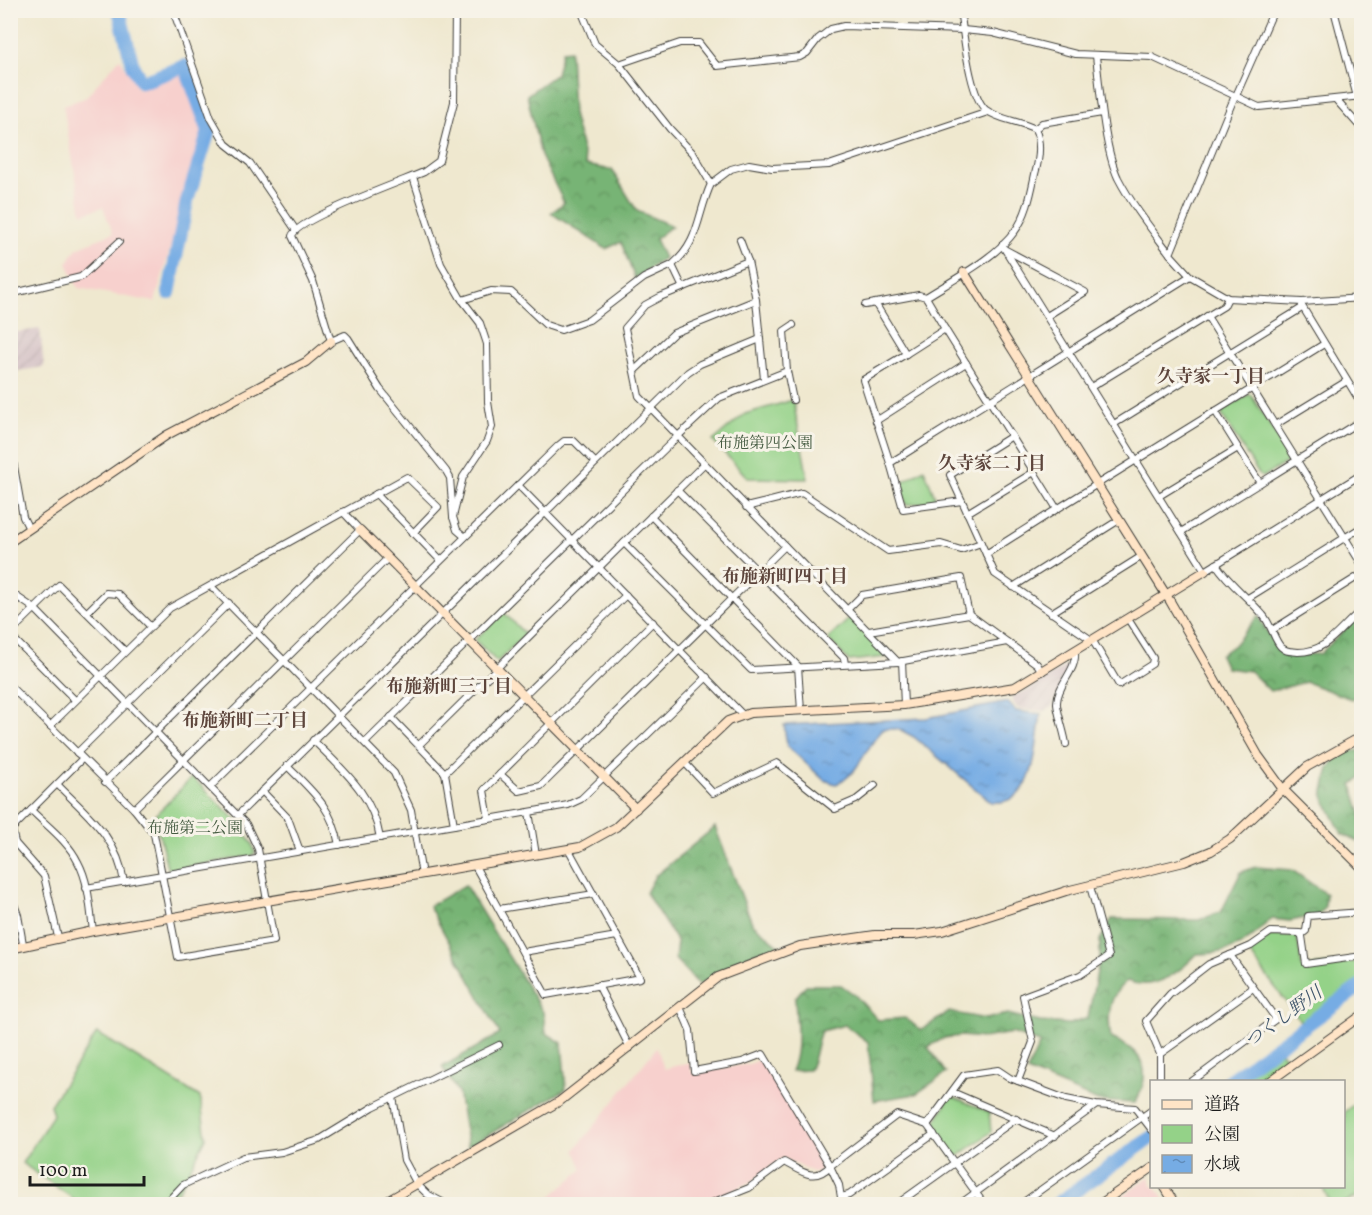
<svg xmlns="http://www.w3.org/2000/svg" width="1372" height="1215" font-family="Vollkorn,'Noto Serif JP',serif">
  <defs>
    <pattern id="industrial-furrows" width="10" height="10" patternUnits="userSpaceOnUse" patternTransform="scale(1.5)"><rect width="10" height="10" fill="#d2bec3"/><path d="M-1 1l2-2M0 10L10 0M9 11l2-2" fill="none" stroke="#b4a3a7"/></pattern>
    <pattern id="forest-crowns" width="20" height="18" patternUnits="userSpaceOnUse" patternTransform="scale(1.5)"><rect width="20" height="18" fill="#77b474"/><path d="M2 6a3 3 0 1 1 6 0M12 15a3 3 0 1 1 6 0" fill="none" stroke="#61925e"/></pattern>
    <pattern id="water-ripples" width="26" height="14" patternUnits="userSpaceOnUse" patternTransform="scale(1.5)"><rect width="26" height="14" fill="#76ace4"/><path d="M2 4q2-2 4 0t4 0M15 11q2-2 4 0t4 0" fill="none" stroke="#608bb8"/></pattern>
  </defs>
  <rect width="100%" height="100%" fill="#f7f3e8"/>
  <filter id="ink" filterUnits="userSpaceOnUse"><feTurbulence type="fractalNoise" baseFrequency=".0167" numOctaves="2"/><feDisplacementMap in="SourceGraphic" scale="12" xChannelSelector="R" yChannelSelector="G"/><feConvolveMatrix kernelMatrix="1 2 1 2 8 2 1 2 1" color-interpolation-filters="sRGB"/></filter>
  <filter id="wash" filterUnits="userSpaceOnUse"><feTurbulence type="fractalNoise" baseFrequency=".008" numOctaves="4" result="noise"/><feDisplacementMap in="SourceGraphic" scale="24" xChannelSelector="R" yChannelSelector="G"/><feGaussianBlur stdDeviation="1.35" result="paint"/><feColorMatrix in="noise" values="0 0 0 0 0 0 0 0 0 0 0 0 0 0 0 0 0 1.4 0 .05"/><feComposite in="paint" operator="in"/></filter>
  <g filter="url(#wash)">
    <rect width="100%" height="100%" fill="#efe8cf"/>
    <!-- built -->
    <g fill="#f7d0cd">
      <path d="M120 58 138 89 185 73 204 128 155 302 78 288 67 263 77 248 113 233 103 207 82 214 63 105 85 98Z"/>
      <path d="M657 1047 664 1069 690 1062 692 1073 749 1064 761 1059 825 1167 815 1173 783 1158 751 1182 703 1204H551L547 1200 583 1169 575 1150Z"/>
      <path d="M1150 1176 1152 1186 1156 1187 1167 1204H1112Z"/>
    </g>
    <!-- industrial -->
    <g fill="url(#industrial-furrows)">
      <path d="M40 329 44 367 11 372V333Z"/>
      <path d="M1070 663 1052 707 1045 711 1019 709 1014 704 1012 696 1026 691Z"/>
    </g>
    <!-- forest -->
    <g fill="url(#forest-crowns)" stroke="#4a6848" stroke-width="1.5">
      <path d="M570 50 573 114 586 165 612 170 637 211 672 226 655 239 664 258 635 279 621 242 606 249 551 213 564 203 541 156 527 95 556 74 562 51Z"/>
      <path d="M1361 614V695L1351 699 1306 682 1270 691 1250 671 1226 668 1220 655 1234 645 1258 616 1279 651 1294 655 1320 654Z"/>
      <path d="M1361 750V777L1352 785 1361 813V843L1342 834 1323 796 1329 768 1340 753Z"/>
      <path d="M715 827 752 923 781 947 729 967 699 985 675 959 677 942 646 893 655 876Z"/>
      <path d="M1256 867 1292 870 1326 894 1325 906 1319 915 1290 921 1271 919C1247 944 1233 954 1197 954 1179 973 1154 992 1127 981 1108 995 1107 1017 1111 1038 1143 1051 1154 1071 1135 1103L1098 1101 1027 1071 1040 1043 1012 1033 983 1038 961 1036 944 1038 928 1047 946 1073 916 1094 874 1101 868 1042 845 1025 821 1031C815 1045 816 1058 809 1070L791 1071C801 1048 796 1023 795 998L806 985H841L855 995 878 1020 905 1018 921 1030 949 1012 986 1019 1008 1014 1040 1022 1070 1024 1088 1018 1100 956V940L1112 919 1199 920 1221 912 1241 872Z"/>
      <path d="M465 885 543 1012 546 1033 562 1043 566 1089 468 1147 458 1092 442 1067 500 1034 429 906Z"/>
    </g>
    <!-- green -->
    <g fill="#94d288" stroke="#587752" stroke-width="1.5">
      <path d="M1248 395H1251L1290 458 1289 461 1263 477 1260 476 1222 415 1223 410Z"/>
      <path d="M793 400 808 479 748 478 713 441 745 414Z"/>
      <path d="M924 469 937 501 906 505 900 483Z"/>
      <path d="M503 612 525 634 497 662 475 640Z"/>
      <path d="M851 617 888 655 887 657 849 661 828 639Z"/>
      <path d="M192 777 237 821 252 843 255 853 251 856 170 870 167 867 158 829 151 820Z"/>
      <path d="M1271 935 1297 936 1302 967 1361 961V981L1301 1022 1248 951Z"/>
      <path d="M97 1033 200 1097 206 1138 179 1190 164 1204H81L22 1163 53 1115 50 1105Z"/>
      <path d="M1279 1049 1287 1060 1258 1081H1234Z"/>
      <path d="M953 1097 989 1112 991 1132 956 1158 953 1157 932 1128 949 1098Z"/>
      <path d="M1361 1099V1195L1341 1204H1331L1322 1187 1344 1186V1112Z"/>
    </g>
    <!-- water -->
    <path fill="url(#water-ripples)" stroke="#496480" stroke-width="1.5" d="M1008 702 1016 711 1041 714C1035 746 1037 807 991 802L914 737 899 729H884C865 745 861 774 836 784L824 780 787 746 784 725 926 718Z"/>
    <g fill="none" stroke-linecap="round" stroke-linejoin="round">
      <!-- river -->
      <g stroke="#76ace4" stroke-width="14">
        <path d="M119 10 133 67 142 82 185 66 209 131 187 201 169 293"/>
        <path d="M1227 1082 1362 985"/>
        <path d="M1057 1204 1152 1137"/>
      </g>
    </g>
  </g>
  <g filter="url(#ink)">
    <g fill="none" stroke-linecap="round" stroke-linejoin="round">
      <defs>
        <g id="street">
          <path d="M173 10 211 118 226 144 250 163 295 229"/>
          <path d="M581 10 595 44 619 64 680 43H699L717 66 800 57 807 53 818 39 831 29 844 26 963 30 993 33 1076 54 1152 57 1259 107 1362 96"/>
          <path d="M1334 10 1357 97"/>
          <path d="M1096 56C1100 89 1104 148 1118 178 1132 205 1152 230 1170 254"/>
          <path d="M619 64 670 129 693 153 711 184 731 169 749 164 772 168 829 165 988 112"/>
          <path d="M1234 98 1170 254 1190 276 1228 298 1302 302 1362 298"/>
          <path d="M1235 98 1274 10"/>
          <path d="M1337 101 1362 129"/>
          <path d="M1035 129 1042 123 1102 113"/>
          <path d="M413 177 441 264 460 297 480 323 487 344 488 402 492 427 487 441 463 477 453 517 457 530 464 536"/>
          <path d="M740 240 748 261"/>
          <path d="M1002 245 1205 571 1362 474"/>
          <path d="M1006 250 1085 292 1047 316"/>
          <path d="M672 265C700 242 697 214 711 184"/>
          <path d="M10 294 81 277 119 242"/>
          <path d="M926 297 945 329"/>
          <path d="M462 300 491 291 511 292 546 325 561 330 589 320 644 278 672 265 683 288"/>
          <path d="M875 303 906 354 945 329 1057 509 1324 344"/>
          <path d="M865 305 919 295 926 297C953 280 997 257 1015 231 1027 215 1031 193 1035 174 1039 160 1042 143 1035 129 1020 121 999 120 986 110 969 96 964 33 960 10"/>
          <path d="M1302 306 1362 405"/>
          <path d="M1207 316 1362 565"/>
          <path d="M793 325 784 331 787 371 719 398 678 436 898 662"/>
          <path d="M634 371 674 333 756 300"/>
          <path d="M787 371 793 400"/>
          <path d="M1091 387 1224 306 1228 298"/>
          <path d="M1215 411 1260 483"/>
          <path d="M876 421 966 363"/>
          <path d="M1114 424 1302 308"/>
          <path d="M1275 425 1347 381"/>
          <path d="M1012 436 950 475 962 501 903 509 890 463 1190 276"/>
          <path d="M10 444 23 517 29 529"/>
          <path d="M890 463 863 380 906 354"/>
          <path d="M518 485 743 715"/>
          <path d="M677 490 844 658 845 664"/>
          <path d="M376 494 440 560"/>
          <path d="M1159 496 1238 448"/>
          <path d="M962 501 995 574 1093 641 1119 685 1152 664 1153 658 1128 619"/>
          <path d="M746 507 802 493 888 551 941 544 961 550 981 543"/>
          <path d="M967 513 1034 472"/>
          <path d="M651 516 798 666 801 711"/>
          <path d="M453 517 450 478 446 471 380 389 348 338 345 335 331 341 313 281 292 236C296 219 403 181 424 172L439 161 454 102 455 10"/>
          <path d="M1181 532 1362 420"/>
          <path d="M624 543 751 670 898 662 1007 642 1037 664 1042 672"/>
          <path d="M986 554 1057 509"/>
          <path d="M1216 564C1229 584 1248 597 1263 615 1271 624 1274 640 1281 647 1286 652 1291 651 1298 652 1329 652 1340 626 1362 610"/>
          <path d="M211 586 394 773 411 810 422 875"/>
          <path d="M1013 587 1119 520"/>
          <path d="M10 592 35 609 246 824 258 849 274 941 178 957 154 834 134 809 10 686"/>
          <path d="M1248 598 1362 527"/>
          <path d="M847 610 862 595 961 578 969 614 1007 642"/>
          <path d="M87 612 106 593 118 594 150 626"/>
          <path d="M1051 613 1142 556"/>
          <path d="M1274 629 1362 574"/>
          <path d="M869 631 969 614"/>
          <path d="M10 633 59 585 125 651"/>
          <path d="M10 635 75 700"/>
          <path d="M902 661 904 705"/>
          <path d="M391 717 445 773 454 825"/>
          <path d="M50 726 170 608 407 477 438 507 413 533"/>
          <path d="M313 740C343 770 373 794 380 838"/>
          <path d="M366 742 678 436 639 396 625 328 645 305 660 297 748 261 756 300 764 379"/>
          <path d="M1066 744C1065 734 1056 709 1057 702 1058 683 1077 671 1075 652"/>
          <path d="M419 745 704 464"/>
          <path d="M77 753 229 603"/>
          <path d="M684 762 713 793 777 763 835 809 856 800 875 785"/>
          <path d="M287 766C313 792 332 807 339 845"/>
          <path d="M445 773 626 595"/>
          <path d="M500 774 519 791 541 786 785 546"/>
          <path d="M105 782 360 530 343 512"/>
          <path d="M57 784C88 816 117 836 124 882"/>
          <path d="M210 787 559 445 564 441H574L595 462"/>
          <path d="M262 791 288 818 300 851"/>
          <path d="M134 809 388 558"/>
          <path d="M31 810C47 826 68 841 78 862 89 882 90 908 93 931"/>
          <path d="M529 812 489 819 484 790 653 622"/>
          <path d="M238 815 688 372 700 364 760 339"/>
          <path d="M15 843 44 876 58 937"/>
          <path d="M10 847 15 843 12 829 82 759"/>
          <path d="M536 855 529 812 568 805 581 799 707 677"/>
          <path d="M475 866 546 995 640 978 569 850"/>
          <path d="M86 888 489 819"/>
          <path d="M10 893 18 915 23 944"/>
          <path d="M499 909 594 894"/>
          <path d="M1301 935 1306 931 1308 916 1362 912"/>
          <path d="M523 952 617 936"/>
          <path d="M598 985 630 1048"/>
          <path d="M680 1007 690 1030 694 1071 742 1062 763 1054 830 1166 897 1115 927 1125 984 1204"/>
          <path d="M1160 1054 1253 988"/>
          <path d="M1018 1081 1033 1042 1023 996 1080 975 1109 956 1090 886"/>
          <path d="M1160 1082V1054L1146 1021 1170 994 1209 964 1251 946 1271 932 1300 933 1302 936 1306 964 1362 956"/>
          <path d="M1191 1082 1276 1019 1230 955"/>
          <path d="M952 1092 1055 1136"/>
          <path d="M393 1097 404 1160 417 1184"/>
          <path d="M927 1125 964 1075 998 1070 1010 1078 1066 1099 1096 1105 1135 1108 1152 1130"/>
          <path d="M417 1184 427 1194 446 1204"/>
          <path d="M397 1195 402 1204"/>
          <path d="M841 1197 849 1195 934 1134"/>
          <path d="M165 1204 183 1185 243 1157 282 1152 319 1140 373 1107 499 1045"/>
          <path d="M709 1204 749 1188 784 1162C801 1171 814 1183 830 1166L839 1185 842 1204"/>
          <path d="M897 1204 1016 1119"/>
          <path d="M960 1204 1095 1106"/>
          <path d="M1021 1204 1152 1110"/>
        </g>
        <g id="secondary">
          <path d="M964 272 1170 601 1258 755 1282 788 1362 868"/>
          <path d="M360 530 636 809"/>
          <path d="M10 542 167 435 306 362 331 341"/>
          <path d="M10 949 93 931 580 847 616 827 728 721 750 713 904 705 1015 687 1205 571"/>
          <path d="M1269 1082 1362 1015"/>
          <path d="M1164 1186 1175 1204"/>
          <path d="M382 1204 560 1101 718 977 800 946 875 935H914L942 931 1066 891 1184 862 1211 851 1230 839 1307 767 1362 736"/>
          <path d="M1100 1204 1152 1168"/>
        </g>
      </defs>
      <!-- street casing -->
      <use href="#street" stroke="#3c3b37" stroke-width="8"/>
      <!-- secondary casing -->
      <use href="#secondary" stroke="#3c3b37" stroke-width="10"/>
      <!-- street -->
      <use href="#street" stroke="#fff" stroke-width="6"/>
      <!-- secondary -->
      <use href="#secondary" stroke="#ffe4c6" stroke-width="8"/>
    </g>
  </g>
  <g text-anchor="middle" dominant-baseline="central" stroke-width="6" stroke-linejoin="round" paint-order="stroke">
    <!-- park labels -->
    <g font-size="16" fill="#465c42" stroke="#f7f3e8">
      <text x="765" y="444">布施第四公園</text>
      <text x="195" y="829">布施第二公園</text>
    </g>
    <!-- neighbourhood labels -->
    <g font-size="18" font-weight="bold" fill="#5d453c" stroke="#f7f3e8">
      <text x="1211" y="377">久寺家一丁目</text>
      <text x="992" y="464">久寺家二丁目</text>
      <text x="785" y="577">布施新町四丁目</text>
      <text x="449" y="687">布施新町三丁目</text>
      <text x="245" y="721">布施新町二丁目</text>
    </g>
    <!-- water labels -->
    <g font-size="18" font-style="italic" fill="#40566c" stroke="#f7f3e8">
      <text transform="translate(1284 1018) rotate(-36)">つくし野川</text>
    </g>
  </g>
  <!-- margin -->
  <rect width="1372" height="1215" fill="none" stroke="#f7f3e8" stroke-width="36"/>
  <!-- legend -->
  <rect x="1150" y="1080" width="195" height="108" fill="#f7f3e8" stroke="#9f9d96" stroke-width="1.5"/>
  <rect x="1162" y="1100" width="30" height="9" fill="#ffe4c6" stroke="#9f9d96" stroke-width="1.5"/>
  <text x="1204" y="1110" font-size="18" fill="#1c1c1c">道路</text>
  <rect x="1162" y="1125" width="30" height="18" fill="#94d288" stroke="#9f9d96" stroke-width="1.5"/>
  <text x="1204" y="1140" font-size="18" fill="#1c1c1c">公園</text>
  <rect x="1162" y="1155" width="30" height="18" fill="url(#water-ripples)" stroke="#9f9d96" stroke-width="1.5"/>
  <text x="1204" y="1170" font-size="18" fill="#1c1c1c">水域</text>
  <!-- scale -->
  <path d="M30 1176v9h114v-9" fill="none" stroke="#1c1c1c" stroke-width="3"/>
  <text x="39" y="1176" font-size="18" fill="#1c1c1c" stroke="#f7f3e8" stroke-width="4.5" paint-order="stroke">100 m</text>
</svg>
